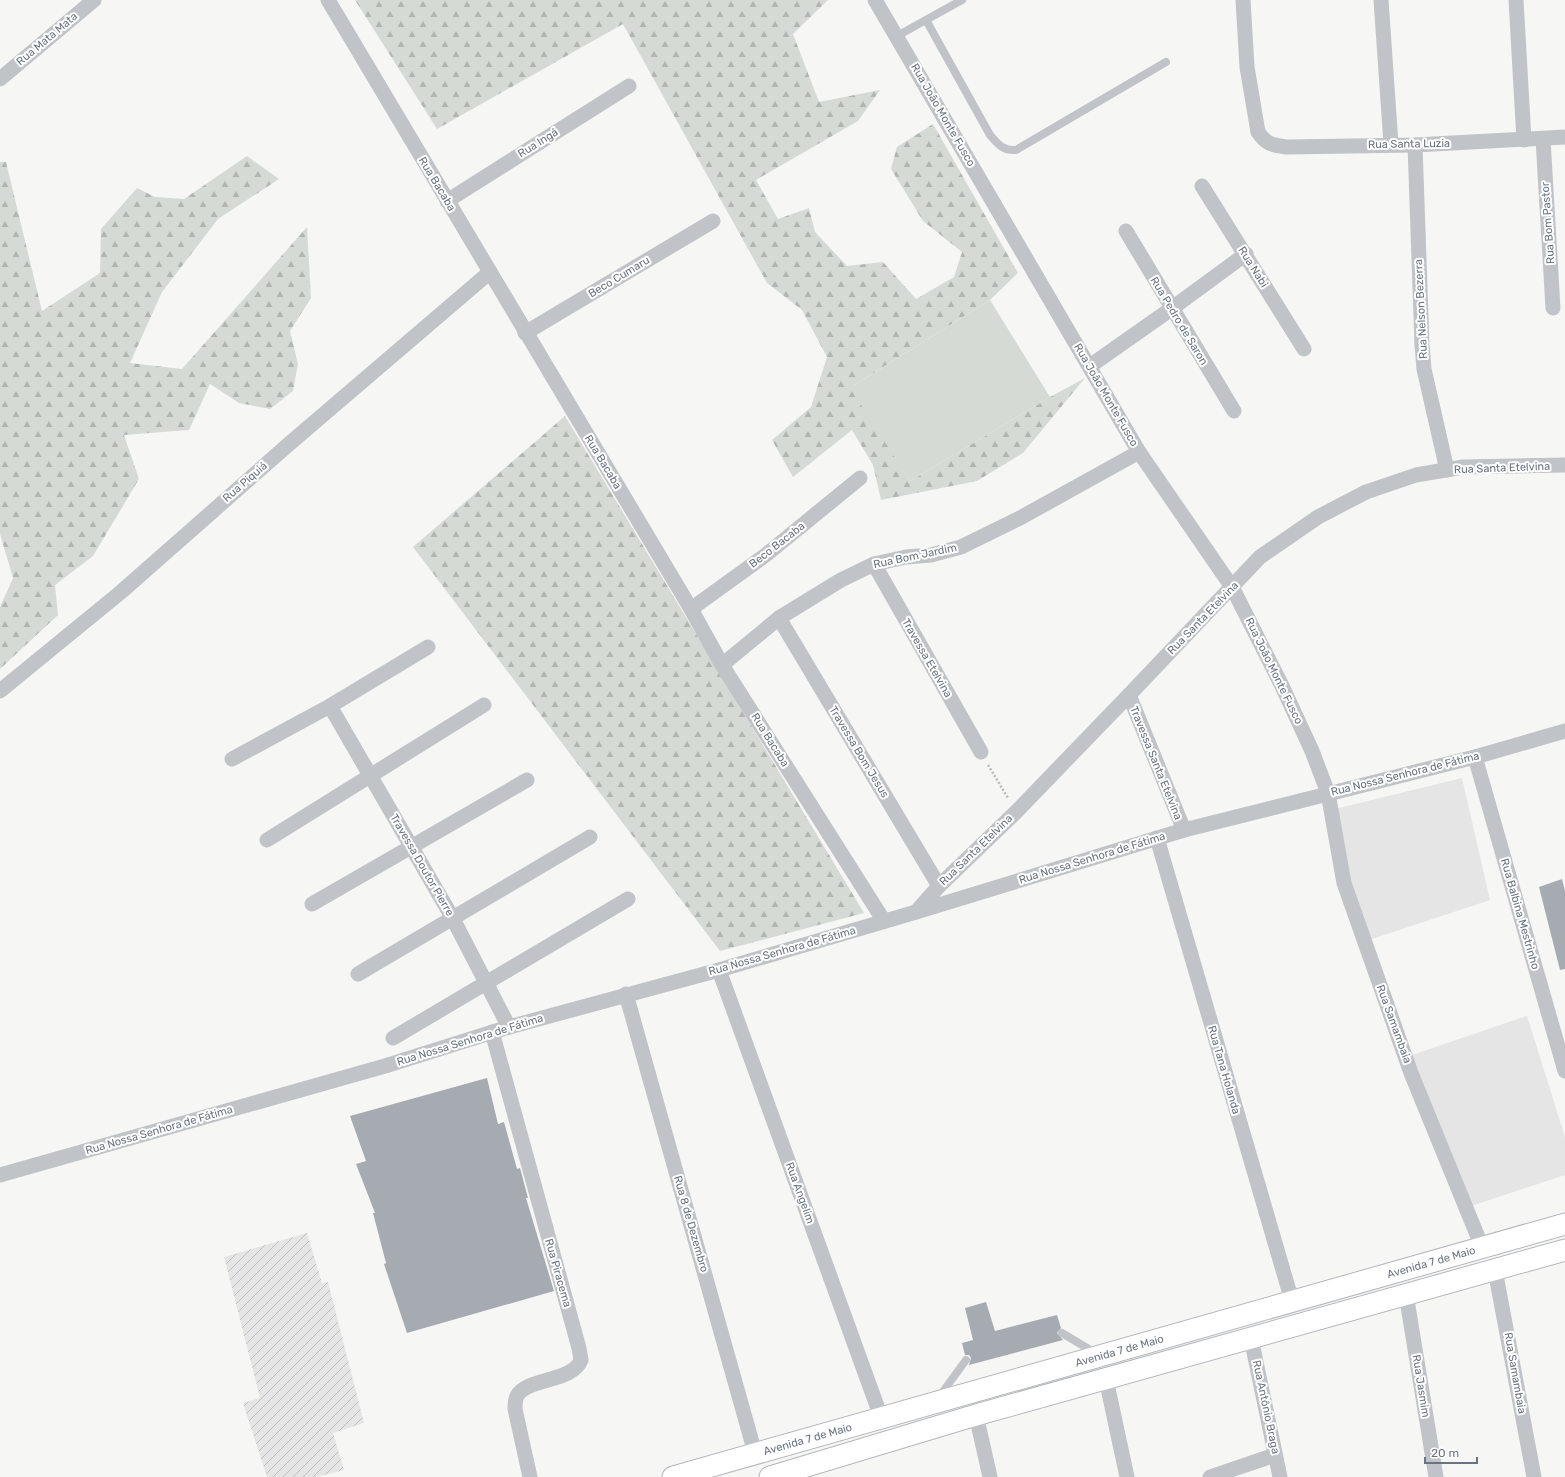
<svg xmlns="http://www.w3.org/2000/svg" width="1565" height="1477" font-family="Rubik,sans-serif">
  <defs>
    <pattern id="industrial-furrows" width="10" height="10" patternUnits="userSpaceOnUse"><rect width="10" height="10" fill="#e4e5e4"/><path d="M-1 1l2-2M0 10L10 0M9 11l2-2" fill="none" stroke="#bdbebe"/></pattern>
    <pattern id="forest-firs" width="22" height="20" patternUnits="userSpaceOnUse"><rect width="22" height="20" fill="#d5dbd4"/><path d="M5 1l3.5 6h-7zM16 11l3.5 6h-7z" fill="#b1b6b1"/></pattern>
  </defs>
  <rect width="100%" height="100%" fill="#f6f6f4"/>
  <!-- built -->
  <g fill="#e4e5e4">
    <path d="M1462 778 1490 900 1366 941 1331 810Z"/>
    <path d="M1527 1016 1565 1137V1175L1468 1207 1412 1055Z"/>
  </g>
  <!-- industrial -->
  <path fill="url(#industrial-furrows)" d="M307 1233 322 1283 328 1282 364 1423 333 1433 344 1470 316 1477H267L243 1403 260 1398 224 1257Z"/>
  <!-- forest -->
  <g fill="url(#forest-firs)">
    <path d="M355 0H828L793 34 819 102 880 90 858 121 756 180 778 219 809 208 815 232 847 266 883 262 916 299 954 277 962 252 923 221 891 169 897 147 933 124 1018 273 990 300 853 386 910 481 1050 397 1085 378 1023 453 977 481 881 500 873 465 852 430 793 477 772 440 811 407 827 357 802 310 767 283 623 24 437 129Z"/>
    <path d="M247 156 279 179 218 219 162 292 130 363 182 369 307 227 311 298 290 331 298 364 293 391 270 409 239 403 210 384 189 430 124 435 139 479 93 556 55 585 58 615 0 669V607L13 578 0 534V162H6L42 311 100 273 101 229 137 188 155 197 184 199Z"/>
    <path d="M565 416 864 913 720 951 413 547Z"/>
  </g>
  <!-- park -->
  <path fill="#d5dbd4" d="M990 300 1050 397 910 481 850 388Z"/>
  <!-- building -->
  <g fill="#a6abb2">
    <path d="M1562 879 1565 891V969L1560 970 1539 887Z"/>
    <path d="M487 1078 498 1124 504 1122 517 1169 520 1168 528 1198H526L554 1291 407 1333 384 1264 386 1263 373 1213H375L356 1164 366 1161 350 1116Z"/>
    <path d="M986 1302 995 1331 1057 1315 1061 1328 1057 1333 1063 1340 969 1365 971 1358 969 1355H965L962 1343 973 1340 965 1308Z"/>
  </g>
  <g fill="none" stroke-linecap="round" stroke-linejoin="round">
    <defs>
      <g id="secondary">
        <path id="s1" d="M673 1477 1565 1224"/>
        <path d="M770 1477 976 1415 1565 1250"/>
      </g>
    </defs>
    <!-- secondary casing -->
    <use href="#secondary" stroke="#b3b6bb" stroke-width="23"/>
    <!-- path -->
    <path stroke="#b8babd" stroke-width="2.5" stroke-dasharray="2 2" stroke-linecap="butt" d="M988 765 1008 798"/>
    <!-- service -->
    <g stroke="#c0c3c7" stroke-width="8">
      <path d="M926 20 990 135C998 144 1003 151 1016 150L1166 62"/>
      <path d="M897 36 962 0"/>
      <path d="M1062 1333 1097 1354"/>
      <path d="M939 1397 966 1360"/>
    </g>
    <!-- minor -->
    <g stroke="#c0c3c7" stroke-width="15">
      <path d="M328 0 691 609 722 665 884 921"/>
      <path d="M875 0 1139 452 1232 587 1282 686 1312 751 1328 793 1344 883 1411 1073 1482 1247"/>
      <path d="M1243 0 1247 67 1258 132C1267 145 1272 145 1287 147L1415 145 1565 137"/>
      <path d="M1381 0 1391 144"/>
      <path d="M1516 0 1524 140"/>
      <path d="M0 79 94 0"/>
      <path d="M1543 139 1553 308"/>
      <path d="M1415 145 1422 345 1424 369 1447 470"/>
      <path d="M1202 186 1304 349"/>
      <path d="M447 201 629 86"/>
      <path d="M1126 231 1234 411"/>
      <path d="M525 333 713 221"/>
      <path d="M1090 366 1171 309 1246 254"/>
      <path d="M874 564 981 752"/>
      <path d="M691 609 767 554 860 478"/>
      <path d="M779 618 939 886"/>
      <path d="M722 665 779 618 841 580 874 564 906 557 931 555 961 547 1020 518 1139 452"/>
      <path d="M0 691 121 592 289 444 490 272"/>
      <path d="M1129 695 1184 830"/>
      <path d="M330 706 452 917 509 1027"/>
      <path d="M1475 757 1565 1071"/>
      <path d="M232 759 330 706 428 647"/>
      <path d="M1157 838 1292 1301"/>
      <path d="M267 840 484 705"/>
      <path d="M312 904 527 780"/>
      <path d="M916 912 939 886 1016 812 1129 695 1260 557 1318 517 1366 492 1416 475 1463 467 1565 465"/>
      <path d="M719 970 881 1417"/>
      <path d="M358 974 590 837"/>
      <path d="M626 994 755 1453"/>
      <path d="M492 1032 579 1348 581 1360C573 1382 526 1378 517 1396 515 1400 515 1405 515 1409L530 1477"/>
      <path d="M393 1038 628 899"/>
      <path d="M0 1175 385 1066 509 1027 719 970 916 912 1184 830 1475 757 1565 731"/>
      <path d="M1495 1270 1534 1477"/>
      <path d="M1406 1294 1436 1477"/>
      <path d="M1251 1338 1280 1477"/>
      <path d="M1106 1379 1127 1477"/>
      <path d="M976 1415 990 1477"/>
      <path d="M1210 1477 1275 1455"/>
    </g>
    <!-- secondary -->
    <use href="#secondary" stroke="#fff" stroke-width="21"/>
  </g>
  <g text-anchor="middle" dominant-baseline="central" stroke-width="4" stroke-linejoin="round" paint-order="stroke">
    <!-- street labels -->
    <g font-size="11" fill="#697381" stroke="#fff">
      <text transform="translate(47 39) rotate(-40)">Rua Mata Mata</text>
      <text transform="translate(943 115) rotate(60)">Rua João Monte Fusco</text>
      <text transform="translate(538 143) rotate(-32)">Rua Ingá</text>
      <text transform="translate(1409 144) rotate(-1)">Rua Santa Luzia</text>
      <text transform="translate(437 184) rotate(59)">Rua Bacaba</text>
      <text transform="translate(1548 223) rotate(-94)">Rua Bom Pastor</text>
      <text transform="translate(1253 267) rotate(58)">Rua Nabi</text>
      <text transform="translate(619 277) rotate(-31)">Beco Cumaru</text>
      <text transform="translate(1421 309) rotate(-93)">Rua Nelson Bezerra</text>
      <text transform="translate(1179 321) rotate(59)">Rua Pedro de Saron</text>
      <text transform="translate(1106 395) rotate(60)">Rua João Monte Fusco</text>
      <text transform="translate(603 462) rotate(59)">Rua Bacaba</text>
      <text transform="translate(1502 468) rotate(-2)">Rua Santa Etelvina</text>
      <text transform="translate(245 482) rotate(-41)">Rua Piquiá</text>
      <text transform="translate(777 545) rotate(-38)">Beco Bacaba</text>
      <text transform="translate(915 556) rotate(-12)">Rua Bom Jardim</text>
      <text transform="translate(1203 618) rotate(-46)">Rua Santa Etelvina</text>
      <text transform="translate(927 658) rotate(60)">Travessa Etelvina</text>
      <text transform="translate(1274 671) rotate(64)">Rua João Monte Fusco</text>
      <text transform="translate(770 740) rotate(58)">Rua Bacaba</text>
      <text transform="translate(859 752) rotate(59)">Travessa Bom Jesus</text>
      <text transform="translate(1156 763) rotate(68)">Travessa Santa Etelvina</text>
      <text transform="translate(1405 774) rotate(-14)">Rua Nossa Senhora de Fátima</text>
      <text transform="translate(976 850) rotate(-44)">Rua Santa Etelvina</text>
      <text transform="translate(1092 858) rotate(-17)">Rua Nossa Senhora de Fátima</text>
      <text transform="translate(422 865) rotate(60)">Travessa Doutor Pierre</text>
      <text transform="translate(1520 914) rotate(74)">Rua Balbina Mestrinho</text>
      <text transform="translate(782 951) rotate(-16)">Rua Nossa Senhora de Fátima</text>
      <text transform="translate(1394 1024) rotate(70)">Rua Samambaia</text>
      <text transform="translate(470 1040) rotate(-17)">Rua Nossa Senhora de Fátima</text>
      <text transform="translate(1224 1070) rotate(74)">Rua Tana Holanda</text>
      <text transform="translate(159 1130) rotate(-16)">Rua Nossa Senhora de Fátima</text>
      <text transform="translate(800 1193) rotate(70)">Rua Angelim</text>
      <text transform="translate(691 1224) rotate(74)">Rua 8 de Dezembro</text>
      <text stroke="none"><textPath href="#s1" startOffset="788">Avenida 7 de Maio</textPath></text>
      <text transform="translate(558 1273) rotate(74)">Rua Piracema</text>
      <text stroke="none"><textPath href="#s1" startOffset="464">Avenida 7 de Maio</textPath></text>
      <text transform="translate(1515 1373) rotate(80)">Rua Samambaia</text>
      <text transform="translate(1421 1386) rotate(81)">Rua Jasmim</text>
      <text transform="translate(1266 1407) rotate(78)">Rua Antônio Braga</text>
      <text stroke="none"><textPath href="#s1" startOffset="140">Avenida 7 de Maio</textPath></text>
    </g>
  </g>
  <!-- scale -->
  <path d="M1425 1457v6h52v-6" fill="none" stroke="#697381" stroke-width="2"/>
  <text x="1431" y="1457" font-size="12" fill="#697381" stroke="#ffffff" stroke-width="3" paint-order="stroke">20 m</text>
</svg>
